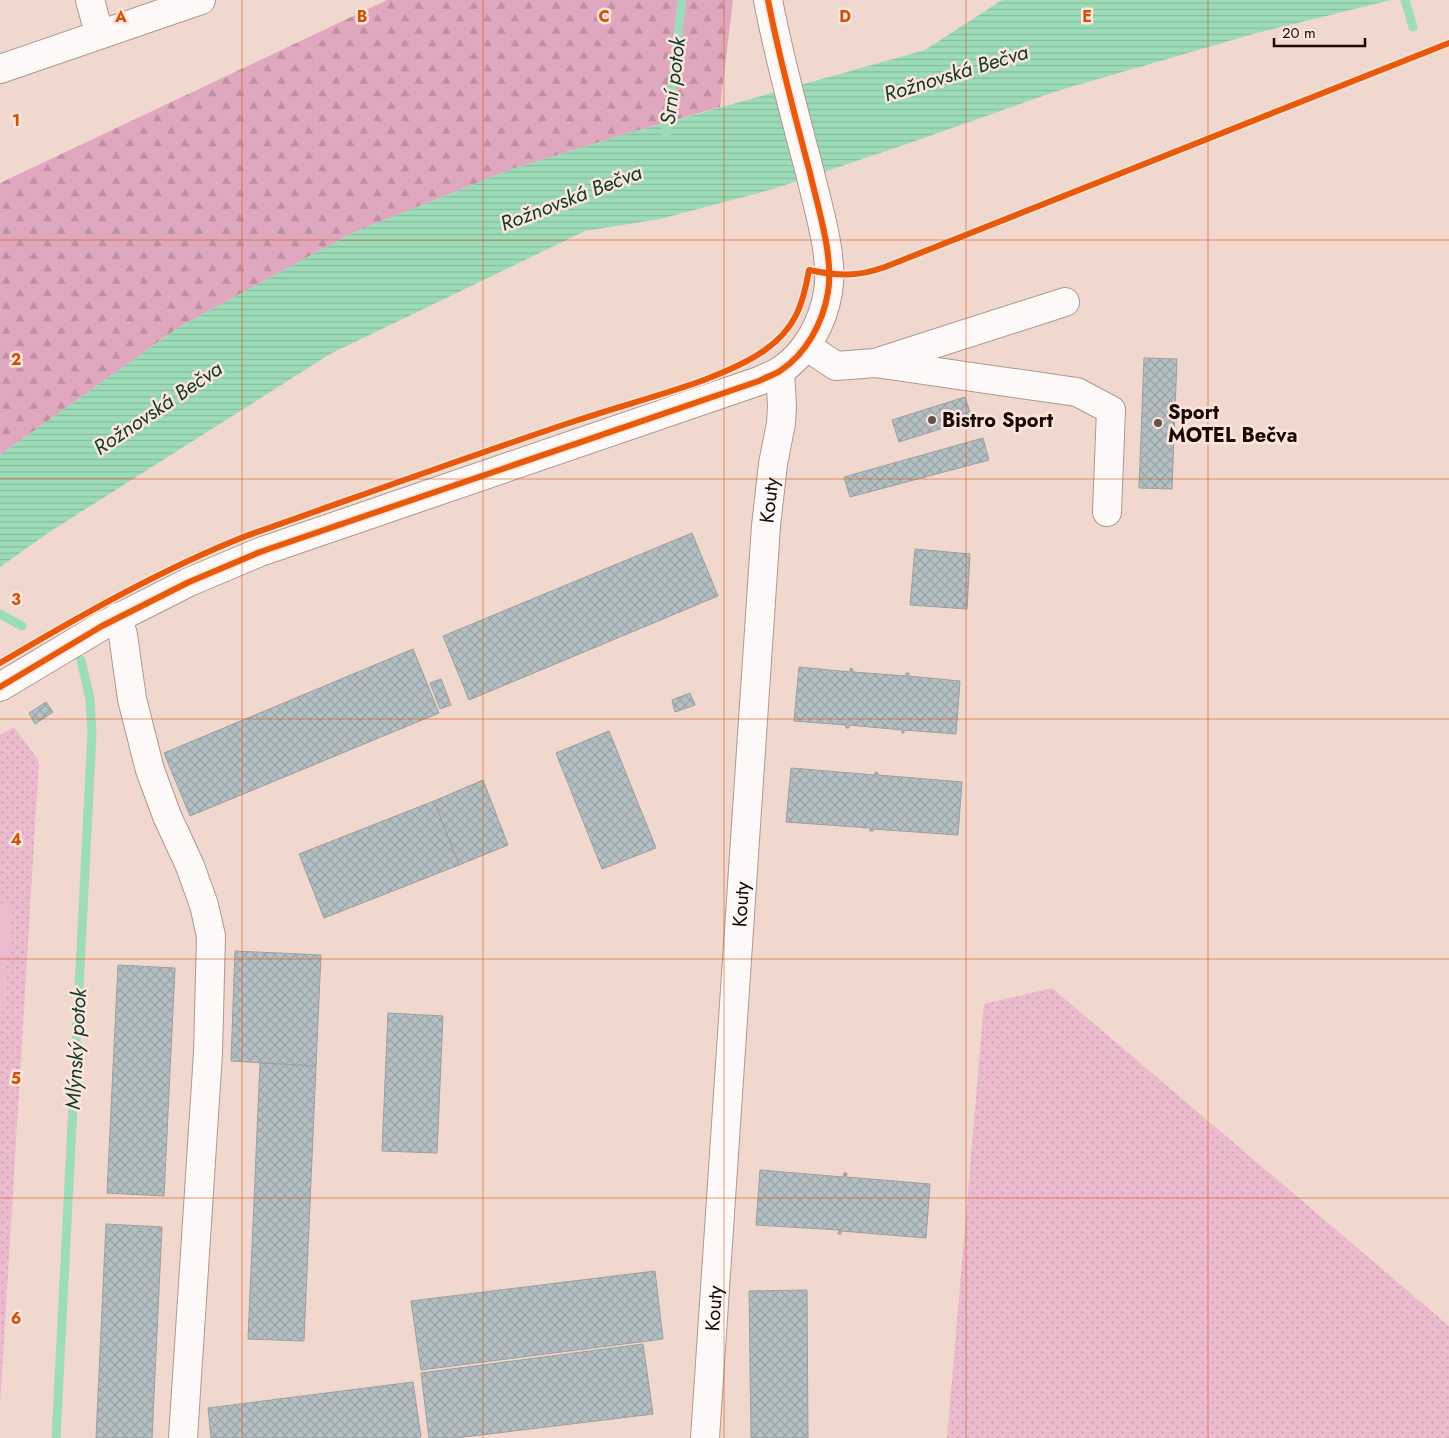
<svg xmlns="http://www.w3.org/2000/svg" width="1449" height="1438" font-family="Jost,sans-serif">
  <defs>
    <pattern id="grass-dots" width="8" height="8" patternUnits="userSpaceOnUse" patternTransform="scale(1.25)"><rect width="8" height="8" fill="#ebbacc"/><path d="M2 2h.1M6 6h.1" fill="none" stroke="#c99eae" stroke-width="1.8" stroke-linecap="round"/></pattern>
    <pattern id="forest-firs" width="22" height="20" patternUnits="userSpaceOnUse" patternTransform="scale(1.25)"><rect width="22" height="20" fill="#dfa8bf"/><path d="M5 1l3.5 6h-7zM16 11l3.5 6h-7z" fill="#bf8fa2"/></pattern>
    <pattern id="water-rules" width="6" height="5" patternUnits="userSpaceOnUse" patternTransform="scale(1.25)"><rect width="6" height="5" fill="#9ddcb9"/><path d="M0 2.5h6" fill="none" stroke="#87bb9d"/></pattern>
    <pattern id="building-cross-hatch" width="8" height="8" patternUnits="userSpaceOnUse" patternTransform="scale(1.25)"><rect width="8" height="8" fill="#b4c0c3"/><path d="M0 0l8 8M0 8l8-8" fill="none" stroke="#9aa4a6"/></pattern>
  </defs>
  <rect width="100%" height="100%" fill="#f1d8ce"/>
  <!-- grass -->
  <g fill="url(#grass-dots)">
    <path d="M14 727 39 761 0 1406V735Z"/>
    <path d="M1052 988 1449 1326V1438H947L984 1004Z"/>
  </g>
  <!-- forest -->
  <path fill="url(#forest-firs)" d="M387 0H733L720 107 629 133 512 169 352 233 179 327 0 455V183Z"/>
  <!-- green -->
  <path fill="#ebbacc" d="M0 903 13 904 2 1014 0 1013Z"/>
  <!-- water -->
  <path fill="url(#water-rules)" d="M1002 0H1391L1253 34 1057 91 901 146 773 189 660 219 585 231 330 354 51 531 0 567V455L179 327 352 233 512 169 629 133 925 50Z"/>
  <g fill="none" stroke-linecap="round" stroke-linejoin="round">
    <!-- stream -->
    <g stroke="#9ddcb9" stroke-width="9">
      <path d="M1405 0 1413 27"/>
      <path d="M666 134 682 0"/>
      <path d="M0 614 22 626"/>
      <path d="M56 1438 92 733 90 699 81 660"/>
    </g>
  </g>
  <!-- building -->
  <g fill="url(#building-cross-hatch)" stroke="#9e9e9e">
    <path d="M1144 358 1177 359 1172 489 1139 488Z"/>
    <path d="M965 397 972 419 899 442 892 420Z"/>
    <path d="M983 438 989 460 850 497 844 477Z"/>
    <path d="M692 533 718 596 469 700 443 636Z"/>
    <path d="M915 549 970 554 967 609 910 605Z"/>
    <path d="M413 649 439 713 190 816 164 753Z"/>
    <path d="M799 667 850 672V668L853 669V672L906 676V673H909L908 676 960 681 956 734 904 730V733H902V730L849 725V728H846V725L794 721Z"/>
    <path d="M441 679 451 705 440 709 430 683Z"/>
    <path d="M690 693 695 705 675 712 672 700Z"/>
    <path d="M46 702 53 712 35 724 29 713Z"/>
    <path d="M609 731 656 848 602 869 556 753Z"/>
    <path d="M791 768 875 775V772L878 773V775L962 782 958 835 873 829V831H870V828L786 822Z"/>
    <path d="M483 780 508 845 459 865 434 801Z"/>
    <path d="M434 801 459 865 324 918 299 854Z"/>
    <path d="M235 951 321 955 316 1066 231 1061Z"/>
    <path d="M118 965 175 968 164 1196 107 1193Z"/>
    <path d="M388 1013 443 1016 437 1153 382 1151Z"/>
    <path d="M260 1063 316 1066 304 1341 248 1339Z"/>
    <path d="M760 1170 843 1177 844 1173H847L846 1177 930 1184 926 1238 841 1231V1234H838L839 1230 756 1225Z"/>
    <path d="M106 1224 162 1227 152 1438H96Z"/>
    <path d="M655 1271 663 1339 421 1370 411 1301Z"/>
    <path d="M807 1290 808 1438H751L749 1291Z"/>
    <path d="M643 1344 653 1414 456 1438H429L421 1373Z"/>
    <path d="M413 1382 421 1437 410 1438H211L208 1408Z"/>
  </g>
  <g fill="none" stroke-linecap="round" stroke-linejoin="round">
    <defs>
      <g id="minor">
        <path d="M90 0 99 33"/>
        <path d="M0 69 201 0"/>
        <path d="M806 346 836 366 875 363 1077 392 1111 410 1107 512"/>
        <path d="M881 361 1065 302"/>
        <path d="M118 617 123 635 132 699 150 770 167 816 190 866 204 905 211 936 208 1053 183 1438"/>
        <path d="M0 687 102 626 189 582 260 552 759 381C766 377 774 375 780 371 806 354 823 323 828 292 834 257 818 208 810 173 795 116 779 58 768 0"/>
        <path id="s1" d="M705 1438 766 526 773 464 781 423 782 406 780 371"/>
      </g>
    </defs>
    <!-- minor casing -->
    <use href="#minor" stroke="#ad9890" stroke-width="30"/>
    <!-- minor -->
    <use href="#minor" stroke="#fdf9f8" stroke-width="28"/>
    <defs>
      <g id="cycleway">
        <path d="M0 663C80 616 160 570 246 536 357 497 467 457 578 420 620 406 663 395 704 380 725 372 747 363 765 350 795 329 803 305 809 270 838 276 857 277 885 267L1449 43"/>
        <path d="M0 687 102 626 189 582 260 552 759 381C766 377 774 375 780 371 806 354 823 323 828 292 834 257 818 208 810 173 795 116 779 58 768 0"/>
      </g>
    </defs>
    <!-- cycleway casing -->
    <use href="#cycleway" stroke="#fce5dc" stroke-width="9"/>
    <!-- cycleway -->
    <use href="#cycleway" stroke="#e8590c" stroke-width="6"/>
  </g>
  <!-- grid -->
  <path fill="none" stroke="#d3510b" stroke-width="1" stroke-opacity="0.55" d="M242 0V1438M483 0V1438M724 0V1438M966 0V1438M1208 0V1438M0 240H1449M0 479H1449M0 719H1449M0 959H1449M0 1198H1449"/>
  <!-- markers -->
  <g fill="#65514a" stroke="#fce5dc" stroke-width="2">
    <circle cx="932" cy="420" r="5"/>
    <circle cx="1158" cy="423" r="5"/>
  </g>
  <g text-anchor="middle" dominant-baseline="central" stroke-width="5" stroke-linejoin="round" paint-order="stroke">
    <!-- poi labels -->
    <g font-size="20" font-weight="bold" fill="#1a0803" stroke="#fce5dc" text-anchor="start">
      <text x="1168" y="412">Sport<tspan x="1168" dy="23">MOTEL Bečva</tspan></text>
      <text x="942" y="420">Bistro Sport</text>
    </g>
    <!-- street labels -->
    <g font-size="20" fill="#1a0803" stroke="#fce5dc">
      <text stroke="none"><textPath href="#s1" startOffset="940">Kouty</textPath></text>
      <text stroke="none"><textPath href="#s1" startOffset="535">Kouty</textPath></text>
      <text stroke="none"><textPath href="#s1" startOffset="130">Kouty</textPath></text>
    </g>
    <!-- water labels -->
    <g font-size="21" font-style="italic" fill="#0e3b29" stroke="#fce5dc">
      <text transform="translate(956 73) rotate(-17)">Rožnovská Bečva</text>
      <text transform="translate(673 81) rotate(-83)">Srní potok</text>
      <text transform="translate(571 198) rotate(-21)">Rožnovská Bečva</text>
      <text transform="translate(158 408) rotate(-34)">Rožnovská Bečva</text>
      <text transform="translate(76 1049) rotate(-87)">Mlýnský potok</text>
    </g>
  </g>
  <g font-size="16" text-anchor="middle" font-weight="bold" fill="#d3510b" stroke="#fce5dc" stroke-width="5" stroke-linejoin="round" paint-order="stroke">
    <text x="121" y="22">A</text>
    <text x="362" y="22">B</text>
    <text x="604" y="22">C</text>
    <text x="845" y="22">D</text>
    <text x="1087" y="22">E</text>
    <text x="16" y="126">1</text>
    <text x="16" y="365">2</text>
    <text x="16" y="605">3</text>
    <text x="16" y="845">4</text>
    <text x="16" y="1084">5</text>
    <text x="16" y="1324">6</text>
  </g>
  <!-- scale -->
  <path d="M1274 38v8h91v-8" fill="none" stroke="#1a0803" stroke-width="2.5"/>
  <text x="1282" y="38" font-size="15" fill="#1a0803" stroke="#fce5dc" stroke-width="4" paint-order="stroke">20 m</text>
</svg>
